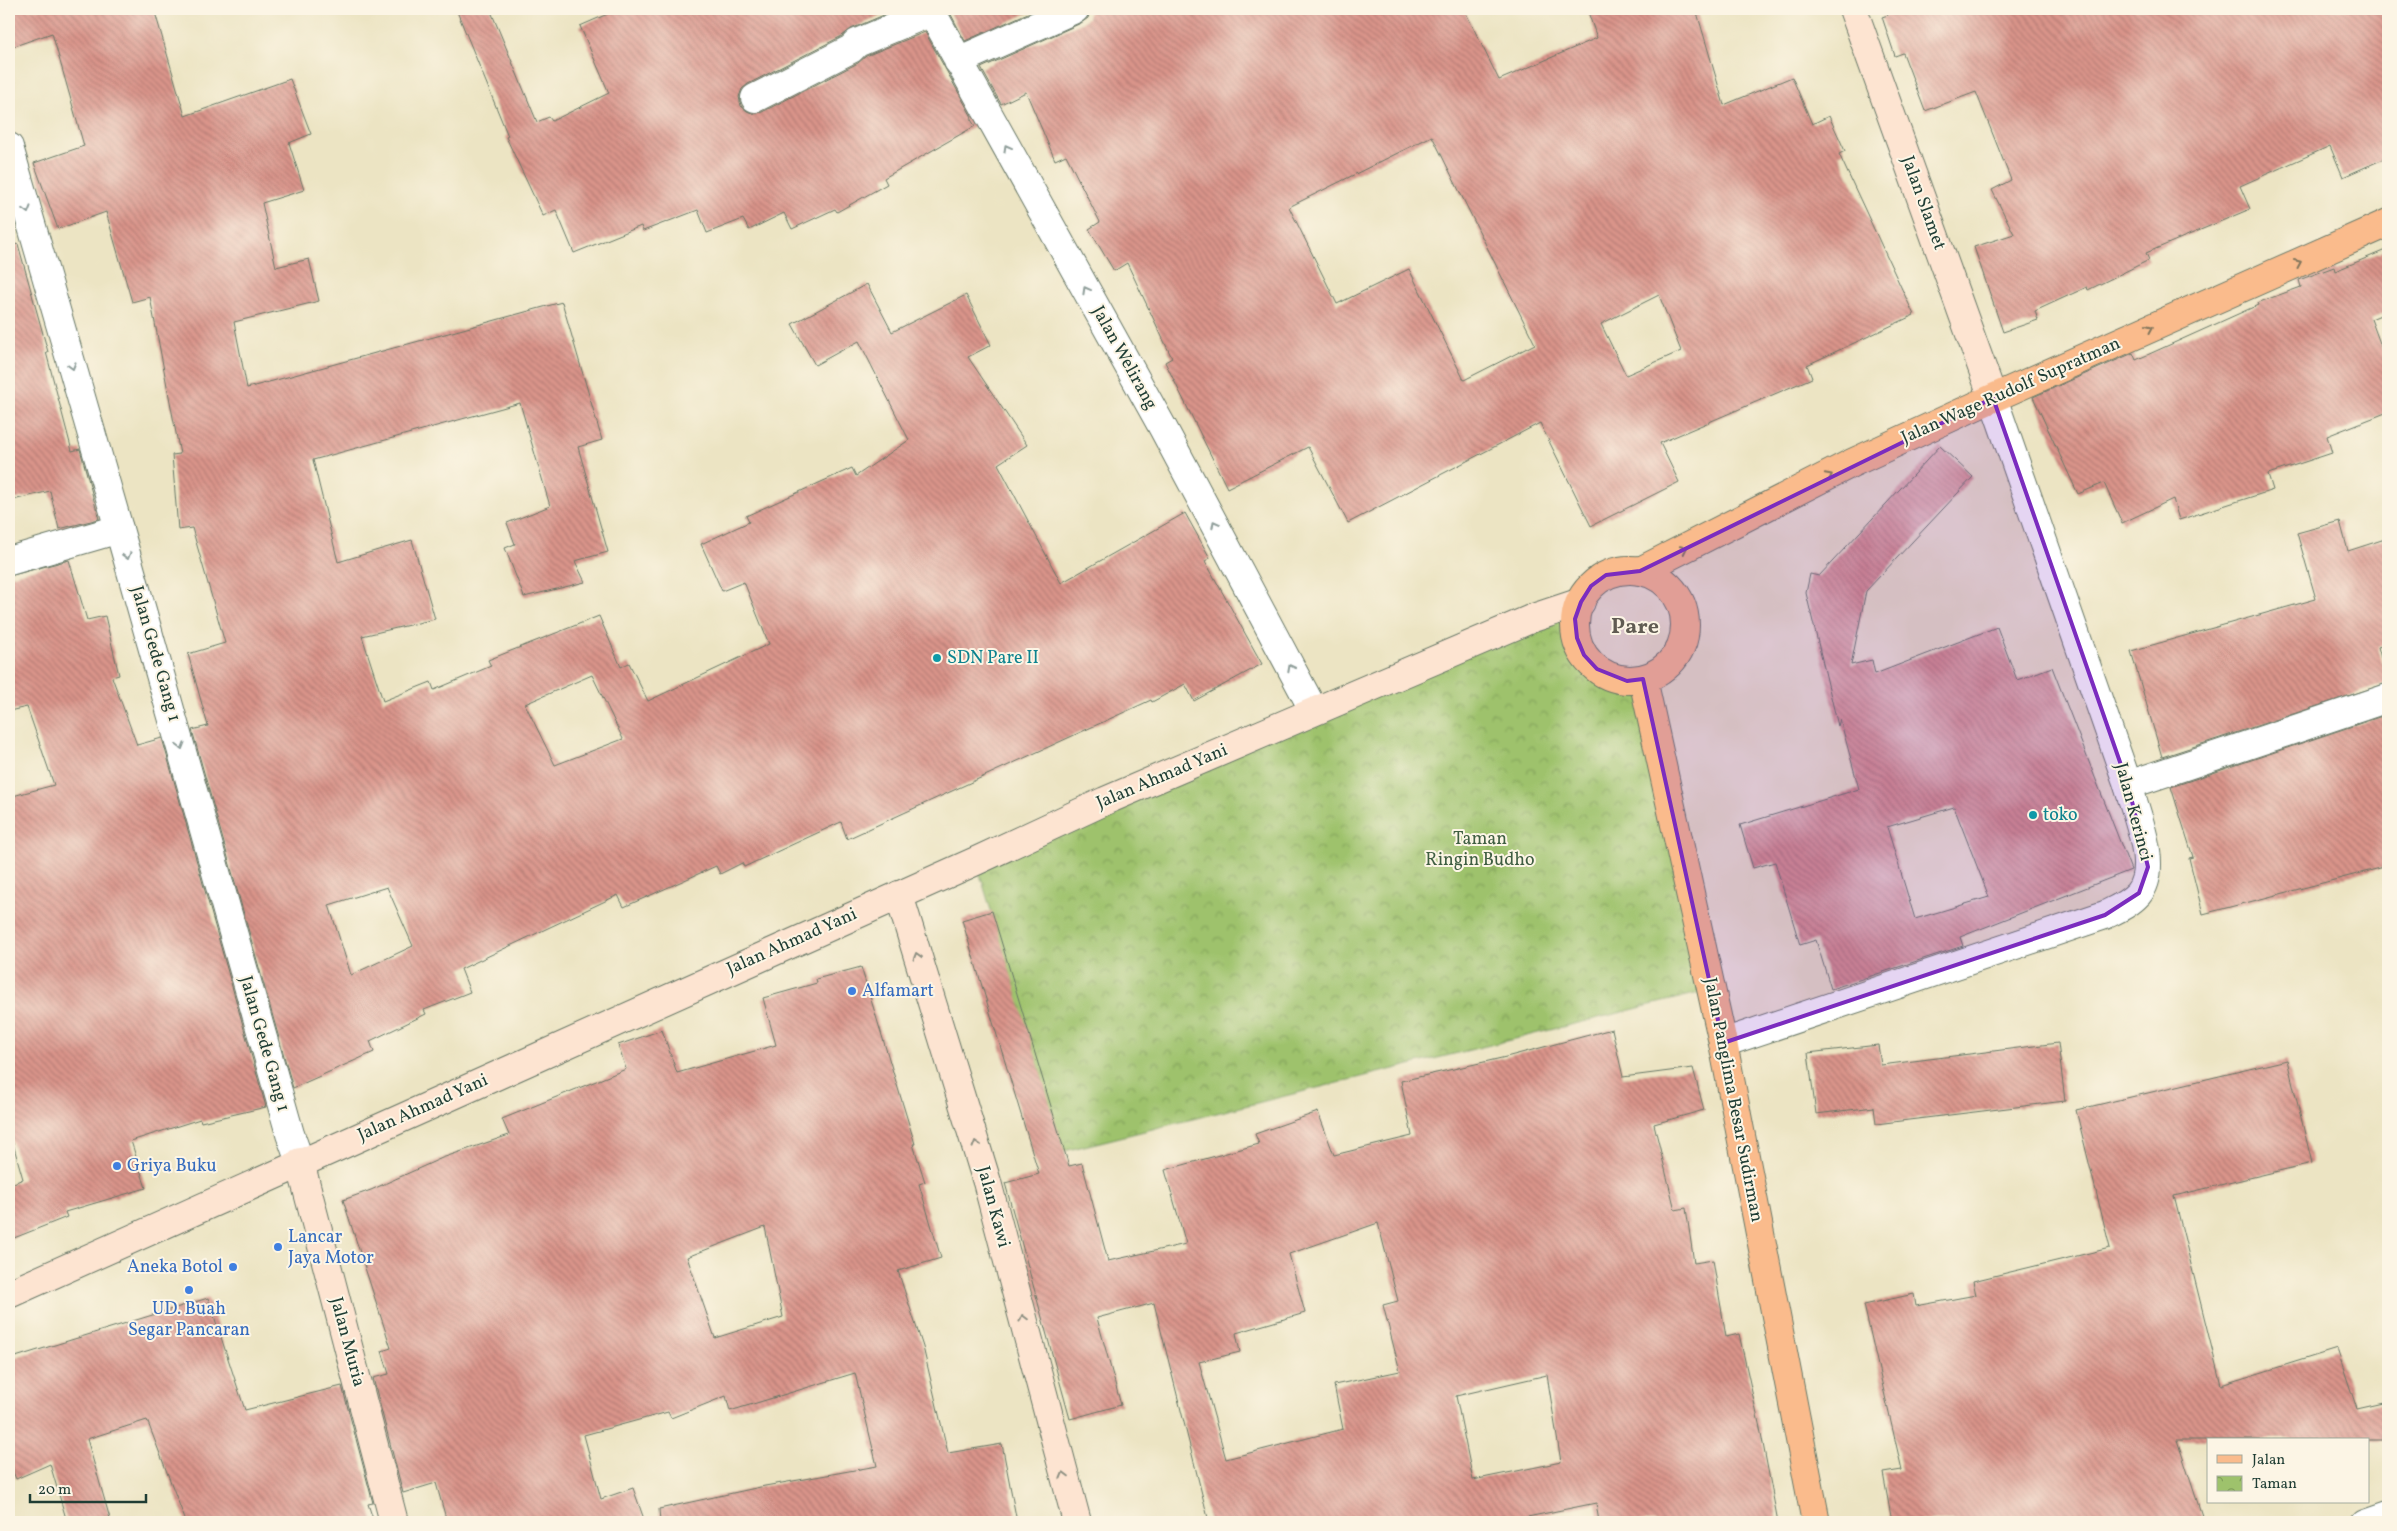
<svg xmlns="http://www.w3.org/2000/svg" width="2397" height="1531" font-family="Vollkorn,serif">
  <defs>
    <pattern id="park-crowns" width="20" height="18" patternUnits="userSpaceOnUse" patternTransform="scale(1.25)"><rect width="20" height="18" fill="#9ec26c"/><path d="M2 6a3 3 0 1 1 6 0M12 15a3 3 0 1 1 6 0" fill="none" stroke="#809f5a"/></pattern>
    <pattern id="building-back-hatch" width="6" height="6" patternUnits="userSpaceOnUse" patternTransform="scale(1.25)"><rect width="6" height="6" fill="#da948a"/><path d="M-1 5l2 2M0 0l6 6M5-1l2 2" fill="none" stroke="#b07a72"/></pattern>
  </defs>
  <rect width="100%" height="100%" fill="#fcf5e5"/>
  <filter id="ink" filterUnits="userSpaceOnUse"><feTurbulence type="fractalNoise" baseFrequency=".02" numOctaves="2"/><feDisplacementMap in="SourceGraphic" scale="10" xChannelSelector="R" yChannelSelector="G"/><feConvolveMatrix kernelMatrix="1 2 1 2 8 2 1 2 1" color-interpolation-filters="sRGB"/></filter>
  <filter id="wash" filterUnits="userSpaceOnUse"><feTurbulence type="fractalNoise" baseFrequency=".0096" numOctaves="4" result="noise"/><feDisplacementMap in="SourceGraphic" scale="20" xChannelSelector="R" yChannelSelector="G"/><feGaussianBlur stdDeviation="1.12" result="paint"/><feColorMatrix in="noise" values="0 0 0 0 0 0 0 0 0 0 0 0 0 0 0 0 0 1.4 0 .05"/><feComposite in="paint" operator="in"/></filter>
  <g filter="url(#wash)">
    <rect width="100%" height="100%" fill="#ece4c3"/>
    <!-- park -->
    <path fill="url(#park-crowns)" stroke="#5e8050" d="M1581 602C1566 649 1593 684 1643 679L1711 990 1064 1151 976 861Z"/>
    <g id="blocks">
      <!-- building -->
      <g fill="url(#building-back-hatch)" fill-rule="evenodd">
        <path d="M9 9H154L185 116 290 79 311 134 289 143 304 190 262 203 276 267 309 259 319 301 234 322 247 388 562 302 602 440 578 447 608 552 575 561 585 582 524 597 505 548 515 544 507 523 550 506 520 403 313 460 338 562 412 540 435 619 362 636 383 701 431 682 434 690 491 666 488 660 599 616 621 667 629 663 648 701 769 644 744 582 722 591 701 544 749 522 746 516 852 468 856 476 909 440 859 341 815 365 792 324 867 284 892 332 966 295 991 345 968 357 1027 445 998 464 1061 583 1185 513 1210 558 1205 561 1262 664 1194 701 1185 684 1152 702 1151 700 847 839 841 822 744 867 742 863 720 874 716 866 624 907 618 895 461 969 470 992 424 1010 426 1014 370 1041 374 1052 293 1088 192 730 208 726 188 654 225 643 192 528 178 530 172 455 180 454 150 297 132 302 106 212 58 229 34 163 84 146 52 33 9 48ZM592 675 623 739 555 765 525 704ZM387 887 413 946 351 975 329 905Z"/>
        <path d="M456 9H490L537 122 549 117 552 121 609 93 580 26 619 9H898L851 29 842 36 748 84 742 89 739 97 741 106 747 111 754 114 762 112 858 63 866 56 925 32 972 117 970 118 975 126 884 178 887 184 837 212 835 209 792 229 784 213 749 230 743 219 707 233 698 210 643 231 641 226 574 253 556 210 543 216 506 137 508 136Z"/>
        <path d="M948 9H1037L965 41Z"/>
        <path d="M1090 9H1464L1499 80 1597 38 1587 9H1696L1724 105 1792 77 1812 124 1829 116 1845 151 1839 154 1914 315 1807 365 1812 378 1660 443 1679 482 1591 526 1540 423 1348 523 1308 447 1227 488 1165 362 1172 358 1127 263 1114 271 1089 229 1100 222 1066 155 1055 160 1026 92 1001 104 981 68 1081 23 1088 18ZM1432 136 1535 344 1464 380 1409 269 1337 304 1289 207ZM1659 295 1681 351 1626 375 1601 324Z"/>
        <path d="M1886 9H2388V157L2343 177 2330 146 2240 186 2250 209 2146 253 2149 260 2088 290 2087 287 2035 311 2038 320 2003 332 1974 247 2014 234 1992 190 2011 180 1976 92 1925 111 1903 53 1895 56 1882 17 1888 15Z"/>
        <path d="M18 244 48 352H46L72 451 80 449 99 519 59 529 50 491 9 501V246Z"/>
        <path d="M2388 249V312L2371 319 2388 365V412L2327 436 2332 453 2268 474 2273 490 2179 520 2173 499 2122 523 2104 483 2078 494 2033 397 2133 353 2136 360 2258 305 2257 303 2301 287 2299 280 2334 267 2335 271Z"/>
        <path d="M1940 446 1973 477 1866 591 1851 665 1872 660 1875 674 1997 627 2017 680 2052 667 2131 870 1960 937 1963 946 1831 989 1816 940 1800 945 1775 862 1753 868 1740 825 1859 789 1840 719 1838 726 1806 593 1810 574 1819 576ZM1954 807 1989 897 1915 919 1887 827Z"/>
        <path d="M2340 521 2348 551 2388 538V644L2378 647 2388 683 2162 757 2131 651 2316 599 2297 533Z"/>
        <path d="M69 560 87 620 105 616 119 675 112 677 137 745 162 738 266 1107 201 1122 200 1119 131 1141 146 1188 65 1212 67 1217 9 1240V1185L23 1179 9 1130V797L54 785 27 707 9 711V576Z"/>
        <path d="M2388 714V866L2203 914 2189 858 2193 857 2171 787Z"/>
        <path d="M992 911 1069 1166 1082 1163 1108 1261 1186 1244 1165 1170 1259 1144 1255 1134 1318 1112 1334 1155 1412 1136 1401 1081 1506 1057 1612 1029 1623 1077 1693 1068 1704 1110 1654 1124 1675 1210 1686 1208 1694 1263 1713 1260 1726 1337 1739 1334 1760 1428 1778 1522H1599L1596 1503 1503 1522H1209L1154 1303 1097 1318 1121 1405 1070 1419 1005 1183 1039 1174 962 920ZM1378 1223 1398 1301 1383 1305 1400 1371 1334 1385 1343 1429 1226 1459 1199 1362 1240 1352 1236 1333 1305 1313 1289 1254ZM1547 1375 1561 1462 1473 1480 1456 1396Z"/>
        <path d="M861 967 915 1144H913L925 1182 919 1184 941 1258 898 1271 923 1347 948 1453 1002 1444 1017 1522H660L659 1509 765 1486 877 1466 855 1373 730 1411 726 1396 671 1418 668 1412 584 1435 601 1499 633 1488 645 1522H447L436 1483 403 1493 373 1378 389 1374 382 1351 391 1348 343 1200 371 1190 442 1158 509 1135 502 1119 626 1069 618 1045 662 1030 677 1073 776 1045 763 998 817 983 816 979ZM765 1227 783 1317 715 1338 687 1257Z"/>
        <path d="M2058 1043 2065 1101 1876 1124 1874 1107 1816 1114 1808 1053 1878 1045 1881 1065Z"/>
        <path d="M2287 1060 2312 1163 2174 1196 2221 1385 2337 1349 2357 1409 2388 1402V1440H2177L2204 1522H1892L1883 1473 1902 1470 1864 1305 1914 1294 1916 1306 1976 1295 1973 1281 2110 1248 2076 1110Z"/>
        <path d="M208 1298 245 1410 342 1386 373 1503 368 1504 374 1522H186L147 1420 87 1439 111 1522H67L50 1464 16 1479 9 1462V1359Z"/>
      </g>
    </g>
  </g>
  <g filter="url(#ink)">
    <use href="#blocks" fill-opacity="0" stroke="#677766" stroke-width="1"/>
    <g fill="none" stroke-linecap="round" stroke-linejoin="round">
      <defs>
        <g id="street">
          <path d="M930 9 1163 428 1314 711"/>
          <path d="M958 61 1075 9"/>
          <path d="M755 98 851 49 857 43 931 12"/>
          <path d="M9 147 119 529 290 1134 300 1162"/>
          <path d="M9 561 119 529"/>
          <path d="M2128 785 2388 698"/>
          <path d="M1723 1043 2105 915C2117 909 2129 904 2138 894 2160 868 2136 814 2128 785L1993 398"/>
          <path d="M2365 1522 2388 1514"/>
        </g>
        <g id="secondary">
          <path d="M1853 9 1993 398"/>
          <path d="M899 895 987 1182 1077 1522"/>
          <path d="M300 1162 394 1522"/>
          <path d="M9 1294 976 861 1105 801 1533 618 1581 602"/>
        </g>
        <g id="primary">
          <circle cx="1630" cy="625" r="55"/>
          <path d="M1640 571 1852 463 1993 398 2388 223"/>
          <path d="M1643 679 1723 1043 1816 1522"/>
        </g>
      </defs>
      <!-- street casing -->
      <use href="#street" stroke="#677766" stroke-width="30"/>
      <!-- secondary casing -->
      <use href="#secondary" stroke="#677766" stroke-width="30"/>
      <!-- primary casing -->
      <use href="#primary" stroke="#677766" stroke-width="30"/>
      <!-- street -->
      <use href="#street" stroke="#fff" stroke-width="28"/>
      <!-- secondary -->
      <use href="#secondary" stroke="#fde4d1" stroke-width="28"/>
      <!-- primary -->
      <use href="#primary" stroke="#fabb8c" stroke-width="28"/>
    </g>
    <!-- one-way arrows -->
    <defs><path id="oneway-chevron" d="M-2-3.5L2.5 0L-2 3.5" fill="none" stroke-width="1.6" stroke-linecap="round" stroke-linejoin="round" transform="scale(1.25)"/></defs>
    <g stroke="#8f9e9a">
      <use href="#oneway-chevron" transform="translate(1007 148) rotate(-119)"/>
      <use href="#oneway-chevron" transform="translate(27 210) rotate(74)"/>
      <use href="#oneway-chevron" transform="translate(1086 290) rotate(-119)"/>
      <use href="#oneway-chevron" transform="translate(72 366) rotate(74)"/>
      <use href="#oneway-chevron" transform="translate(1215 524) rotate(-118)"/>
      <use href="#oneway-chevron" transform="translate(127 556) rotate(74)"/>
      <use href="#oneway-chevron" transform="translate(1291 668) rotate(-118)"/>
      <use href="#oneway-chevron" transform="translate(181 746) rotate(74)"/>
    </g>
    <g stroke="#82765c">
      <use href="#oneway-chevron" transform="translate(2298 263) rotate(-24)"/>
      <use href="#oneway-chevron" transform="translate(2150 328) rotate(-24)"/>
      <use href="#oneway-chevron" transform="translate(1829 476) rotate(-27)"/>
      <use href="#oneway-chevron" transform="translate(1684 549) rotate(-26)"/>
    </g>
    <g stroke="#8e9082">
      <use href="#oneway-chevron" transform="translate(917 956) rotate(-107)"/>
      <use href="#oneway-chevron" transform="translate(976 1144) rotate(-107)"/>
      <use href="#oneway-chevron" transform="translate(1023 1318) rotate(-105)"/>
      <use href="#oneway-chevron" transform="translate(1064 1475) rotate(-105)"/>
    </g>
  </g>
  <!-- marked area -->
  <path fill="#7b2cbf" fill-opacity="0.2" stroke="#7b2cbf" stroke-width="4" stroke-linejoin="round" d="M1993 398 2128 785 2148 867 2139 893 2105 915 1723 1043 1643 679 1627 681 1597 669 1584 655 1577 638 1575 619 1581 602 1591 586 1606 575 1640 571Z"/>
  <!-- markers -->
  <g fill="#0f9aa8" stroke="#fcf5e5" stroke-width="2">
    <circle cx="937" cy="658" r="5"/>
    <circle cx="2033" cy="815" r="5"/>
  </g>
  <g fill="#3f7fe0" stroke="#fcf5e5" stroke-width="2">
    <circle cx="852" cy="991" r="5"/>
    <circle cx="117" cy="1166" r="5"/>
    <circle cx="278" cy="1247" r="5"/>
    <circle cx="233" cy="1267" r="5"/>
    <circle cx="189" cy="1290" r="5"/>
  </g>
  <g text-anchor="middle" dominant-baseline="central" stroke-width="4" stroke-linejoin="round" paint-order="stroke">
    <!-- street labels -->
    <g font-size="18" fill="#1f3d34" stroke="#fcf5e5">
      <text transform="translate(1923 203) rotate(70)">Jalan Slamet</text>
      <text transform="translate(1124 358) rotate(61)">Jalan Welirang</text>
      <text transform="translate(2011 391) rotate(-24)">Jalan Wage Rudolf Supratman</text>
      <text transform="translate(155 654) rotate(74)">Jalan Gede Gang 1</text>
      <text transform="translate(1162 777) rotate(-23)">Jalan Ahmad Yani</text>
      <text transform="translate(2133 812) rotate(75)">Jalan Kerinci</text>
      <text transform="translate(792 942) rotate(-24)">Jalan Ahmad Yani</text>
      <text transform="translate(264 1044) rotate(74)">Jalan Gede Gang 1</text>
      <text transform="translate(1733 1100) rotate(79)">Jalan Panglima Besar Sudirman</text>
      <text transform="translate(423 1108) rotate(-24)">Jalan Ahmad Yani</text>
      <text transform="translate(993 1207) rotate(75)">Jalan Kawi</text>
      <text transform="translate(347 1342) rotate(75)">Jalan Muria</text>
    </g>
    <!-- culture labels -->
    <g font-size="18" fill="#0d838f" stroke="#fcf5e5" text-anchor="start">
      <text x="947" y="658">SDN Pare II</text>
      <text x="2043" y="815">toko</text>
    </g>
    <!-- park labels -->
    <g font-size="18" fill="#3f5e42" stroke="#fcf5e5">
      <text x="1480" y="839">Taman<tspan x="1480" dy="21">Ringin Budho</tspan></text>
    </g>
    <!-- shop labels -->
    <g font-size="18" fill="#366cbe" stroke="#fcf5e5" text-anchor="start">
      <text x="862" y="991">Alfamart</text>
      <text x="127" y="1166">Griya Buku</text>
      <text x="288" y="1237">Lancar<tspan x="288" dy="21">Jaya Motor</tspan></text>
      <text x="223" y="1267" text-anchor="end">Aneka Botol</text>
      <text x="189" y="1309" text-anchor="middle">UD. Buah<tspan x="189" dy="21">Segar Pancaran</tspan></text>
    </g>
    <!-- district labels -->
    <g font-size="22" font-weight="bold" fill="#605b52" stroke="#fcf5e5">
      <text x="1635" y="627">Pare</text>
    </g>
  </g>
  <!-- margin -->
  <rect width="2397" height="1531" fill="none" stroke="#fcf5e5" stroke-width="30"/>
  <!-- legend -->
  <rect x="2207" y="1438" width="162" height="65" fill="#fcf5e5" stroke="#a4ab9e"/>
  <rect x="2217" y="1455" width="25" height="8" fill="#fabb8c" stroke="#a4ab9e"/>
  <text x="2252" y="1464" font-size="15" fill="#1f3d34">Jalan</text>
  <rect x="2217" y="1476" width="25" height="15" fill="url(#park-crowns)" stroke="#a4ab9e"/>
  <text x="2252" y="1488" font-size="15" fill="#1f3d34">Taman</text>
  <!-- scale -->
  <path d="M30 1494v8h116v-8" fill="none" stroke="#1f3d34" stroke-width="2.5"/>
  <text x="38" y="1494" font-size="15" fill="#1f3d34" stroke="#fcf5e5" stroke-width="4" paint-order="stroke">20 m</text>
</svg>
